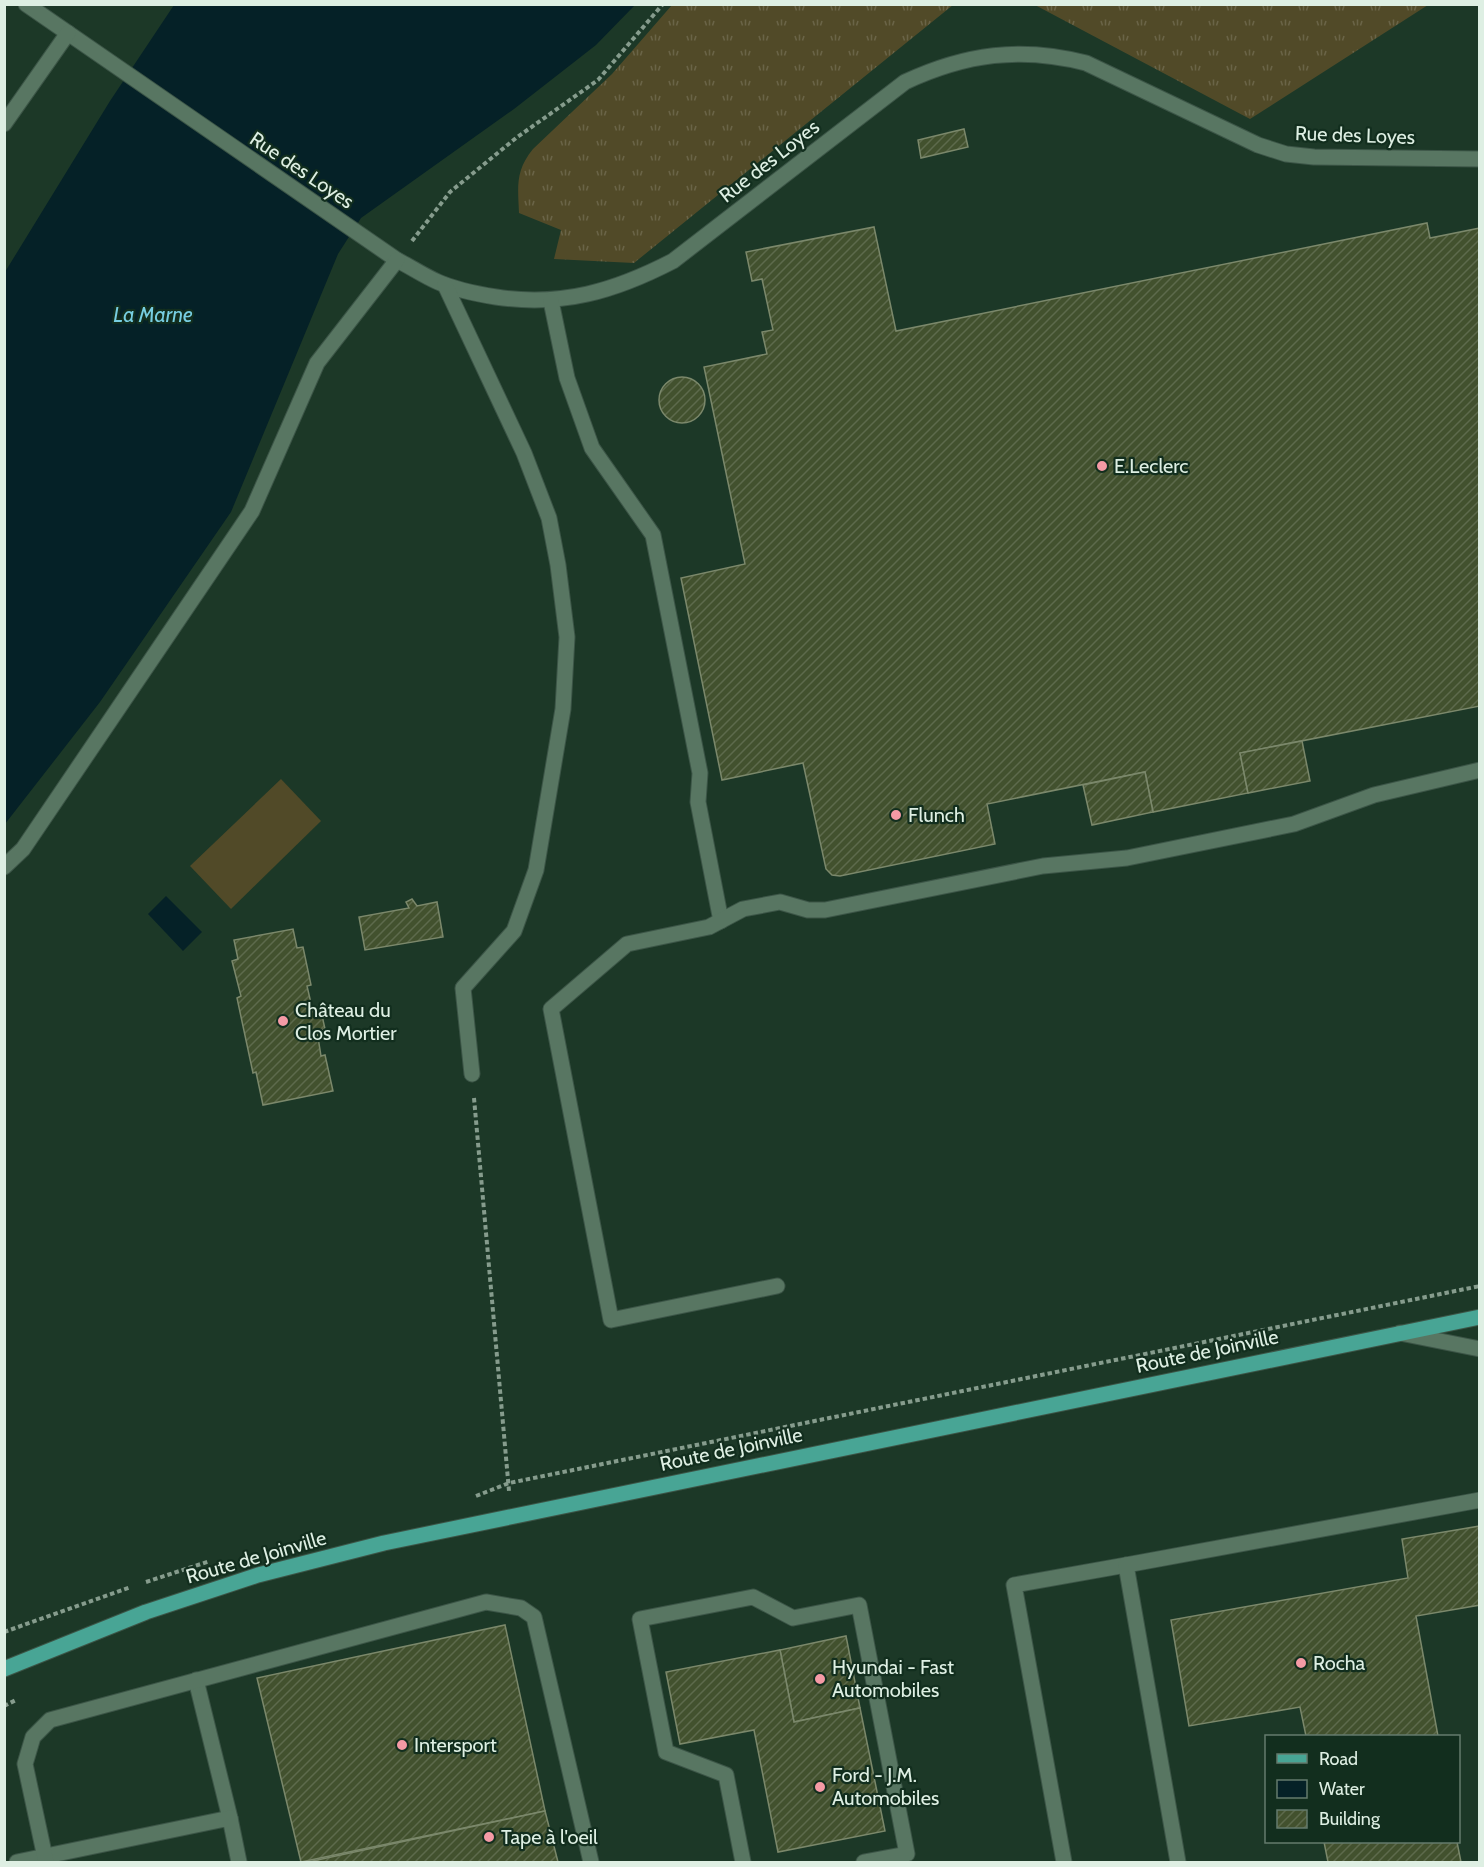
<svg xmlns="http://www.w3.org/2000/svg" width="1484" height="1867" font-family="Cabin,sans-serif">
  <defs>
    <pattern id="grass-tufts" width="24" height="20" patternUnits="userSpaceOnUse" patternTransform="scale(1.5)"><rect width="24" height="20" fill="#514a28"/><path d="M3 7l-1-3M5 7V3M7 7l1-3M15 17l-1-3M17 17v-4M19 17l1-3" fill="none" stroke="#6a6447"/></pattern>
    <pattern id="building-hatch" width="6" height="6" patternUnits="userSpaceOnUse" patternTransform="scale(1.5)"><rect width="6" height="6" fill="#42512e"/><path d="M-1 1l2-2M0 6l6-6M5 7l2-2" fill="none" stroke="#5d6a4c"/></pattern>
  </defs>
  <rect width="100%" height="100%" fill="#1c3827"/>
  <!-- grass -->
  <g fill="url(#grass-tufts)">
    <path d="M672 5H953L634 263 554 259 561 230 519 213C518 187 515 171 533 149L612 74Z"/>
    <path d="M1035 5H1428L1250 119Z"/>
  </g>
  <!-- pitch -->
  <path fill="#514a28" d="M281 779 321 821 231 909 190 866Z"/>
  <!-- water -->
  <g fill="#052127">
    <path d="M174 5H635L596 45 514 109 361 218 338 254 231 512 100 702 5 824V272L110 101Z"/>
    <path d="M166 896 202 932 183 951 148 914Z"/>
  </g>
  <!-- building -->
  <g fill="url(#building-hatch)" stroke="#7b886b" stroke-width="1.5">
    <path d="M964 129 968 147 921 158 918 140Z"/>
    <path d="M1427 223 1430 238 1480 228V706L1240 753 1248 793 1153 812 1145 772 987 804 995 844 840 876 832 875 826 869 803 763 722 780 681 578 745 564 704 367 767 354 762 332 773 330 762 279 752 281 746 252 874 227 896 331Z"/>
    <circle cx="682" cy="400" r="23"/>
    <path d="M1302 741 1310 781 1248 793 1240 753Z"/>
    <path d="M1145 772 1153 812 1092 825 1083 785Z"/>
    <path d="M412 899 417 906 437 902 443 937 365 950 359 917 409 908 406 902Z"/>
    <path d="M293 929 297 948 303 947 311 985 307 986 313 1012 321 1011 325 1029 317 1031 321 1056 325 1055 333 1091 263 1105 256 1072 253 1073 237 998 241 996 232 961 238 959 234 940Z"/>
    <path d="M1480 1526V1605L1416 1616 1438 1736H1306L1300 1707 1189 1726 1171 1620 1408 1578 1402 1539Z"/>
    <path d="M505 1625 545 1811 301 1862 257 1678Z"/>
    <path d="M846 1636 860 1708 794 1722 780 1650Z"/>
    <path d="M780 1650 794 1722 860 1708 885 1831 778 1852 754 1730 680 1744 666 1672Z"/>
    <path d="M545 1811 558 1862H308Z"/>
    <path d="M1324 1842H1457L1461 1862H1328Z"/>
  </g>
  <g fill="none" stroke-linecap="round" stroke-linejoin="round">
    <defs>
      <g id="minor">
        <path d="M26 4 397 260C411 267 424 276 438 282 456 290 477 294 496 297 562 307 615 291 673 261L905 82C965 54 1021 46 1086 63L1258 145 1286 154 1314 157 1480 159"/>
        <path d="M4 124 68 33"/>
        <path d="M445 285 524 453 549 518 558 565 567 637 563 709 536 870 514 931 463 988 472 1074"/>
        <path d="M551 301 567 378 592 448 653 535 700 773 698 802 721 921"/>
        <path d="M4 867 23 849 252 511 317 363 397 260"/>
        <path d="M777 1286 611 1320 551 1009 627 944 709 927 743 909 780 902 808 910H825L1043 866 1127 858 1294 824 1374 795 1480 770"/>
        <path d="M1400 1333 1480 1349"/>
        <path d="M196 1680 230 1818"/>
        <path d="M17 1862 230 1818 239 1862"/>
        <path d="M46 1862 25 1764 33 1737 50 1720 486 1602 521 1608 534 1617 591 1862"/>
        <path d="M743 1862 726 1775 666 1752 640 1619 753 1597 793 1618 859 1605 907 1854 864 1862"/>
        <path d="M1064 1862 1014 1585 1126 1565"/>
        <path d="M1178 1862 1126 1565 1480 1500"/>
      </g>
      <path id="major" d="M4 1669 146 1612 258 1575 384 1543 1480 1317"/>
    </defs>
    <!-- minor casing -->
    <use href="#minor" stroke="#3c5547" stroke-width="17"/>
    <!-- major casing -->
    <use href="#major" stroke="#3c5547" stroke-width="17"/>
    <!-- path -->
    <g stroke="#869c8d" stroke-width="4" stroke-dasharray="4.5 3" stroke-linecap="butt">
      <path d="M412 241 450 192 516 138 598 80 663 4"/>
      <path d="M474 1098 509 1491"/>
      <path d="M476 1496 509 1483 1480 1286"/>
      <path d="M146 1582 210 1561"/>
      <path d="M4 1632 131 1587"/>
      <path d="M4 1706 16 1700"/>
    </g>
    <!-- minor -->
    <use href="#minor" stroke="#587662" stroke-width="15"/>
    <!-- major -->
    <use href="#major" stroke="#48a595" stroke-width="15"/>
  </g>
  <!-- markers -->
  <g fill="#f49aa5" stroke="#122e1e" stroke-width="2">
    <circle cx="1102" cy="466" r="6"/>
    <circle cx="896" cy="815" r="6"/>
    <circle cx="283" cy="1021" r="6"/>
    <circle cx="1301" cy="1663" r="6"/>
    <circle cx="820" cy="1679" r="6"/>
    <circle cx="402" cy="1745" r="6"/>
    <circle cx="820" cy="1787" r="6"/>
    <circle cx="489" cy="1837" r="6"/>
  </g>
  <g text-anchor="middle" dominant-baseline="central" stroke-width="4.5" stroke-linejoin="round" paint-order="stroke">
    <!-- street labels -->
    <g font-size="20" fill="#deefe3" stroke="#122e1e">
      <text transform="translate(1355 135) rotate(2)">Rue des Loyes</text>
      <text transform="translate(769 161) rotate(-38)">Rue des Loyes</text>
      <text transform="translate(302 170) rotate(34)">Rue des Loyes</text>
      <text transform="translate(1207 1351) rotate(-12)">Route de Joinville</text>
      <text transform="translate(731 1449) rotate(-12)">Route de Joinville</text>
      <text transform="translate(256 1557) rotate(-16)">Route de Joinville</text>
    </g>
    <!-- poi labels -->
    <g font-size="20" fill="#deefe3" stroke="#122e1e" text-anchor="start">
      <text x="1114" y="466">E.Leclerc</text>
      <text x="908" y="815">Flunch</text>
      <text x="295" y="1010">Château du<tspan x="295" dy="23">Clos Mortier</tspan></text>
      <text x="1313" y="1663">Rocha</text>
      <text x="832" y="1667">Hyundai - Fast<tspan x="832" dy="23">Automobiles</tspan></text>
      <text x="414" y="1745">Intersport</text>
      <text x="832" y="1775">Ford - J.M.<tspan x="832" dy="23">Automobiles</tspan></text>
      <text x="501" y="1837">Tape à l'oeil</text>
    </g>
    <!-- water labels -->
    <g font-size="21" font-style="italic" fill="#77cee1" stroke="#122e1e">
      <text x="153" y="314">La Marne</text>
    </g>
  </g>
  <!-- border -->
  <rect width="1484" height="1867" fill="none" stroke="#deefe3" stroke-width="12"/>
  <!-- legend -->
  <rect x="1265" y="1735" width="195" height="108" fill="#122e1e" stroke="#647b6d" stroke-width="1.5"/>
  <rect x="1277" y="1754" width="30" height="9" fill="#48a595" stroke="#647b6d" stroke-width="1.5"/>
  <text x="1319" y="1765" font-size="18" fill="#deefe3">Road</text>
  <rect x="1277" y="1780" width="30" height="18" fill="#052127" stroke="#647b6d" stroke-width="1.5"/>
  <text x="1319" y="1795" font-size="18" fill="#deefe3">Water</text>
  <rect x="1277" y="1810" width="30" height="18" fill="url(#building-hatch)" stroke="#647b6d" stroke-width="1.5"/>
  <text x="1319" y="1825" font-size="18" fill="#deefe3">Building</text>
</svg>
